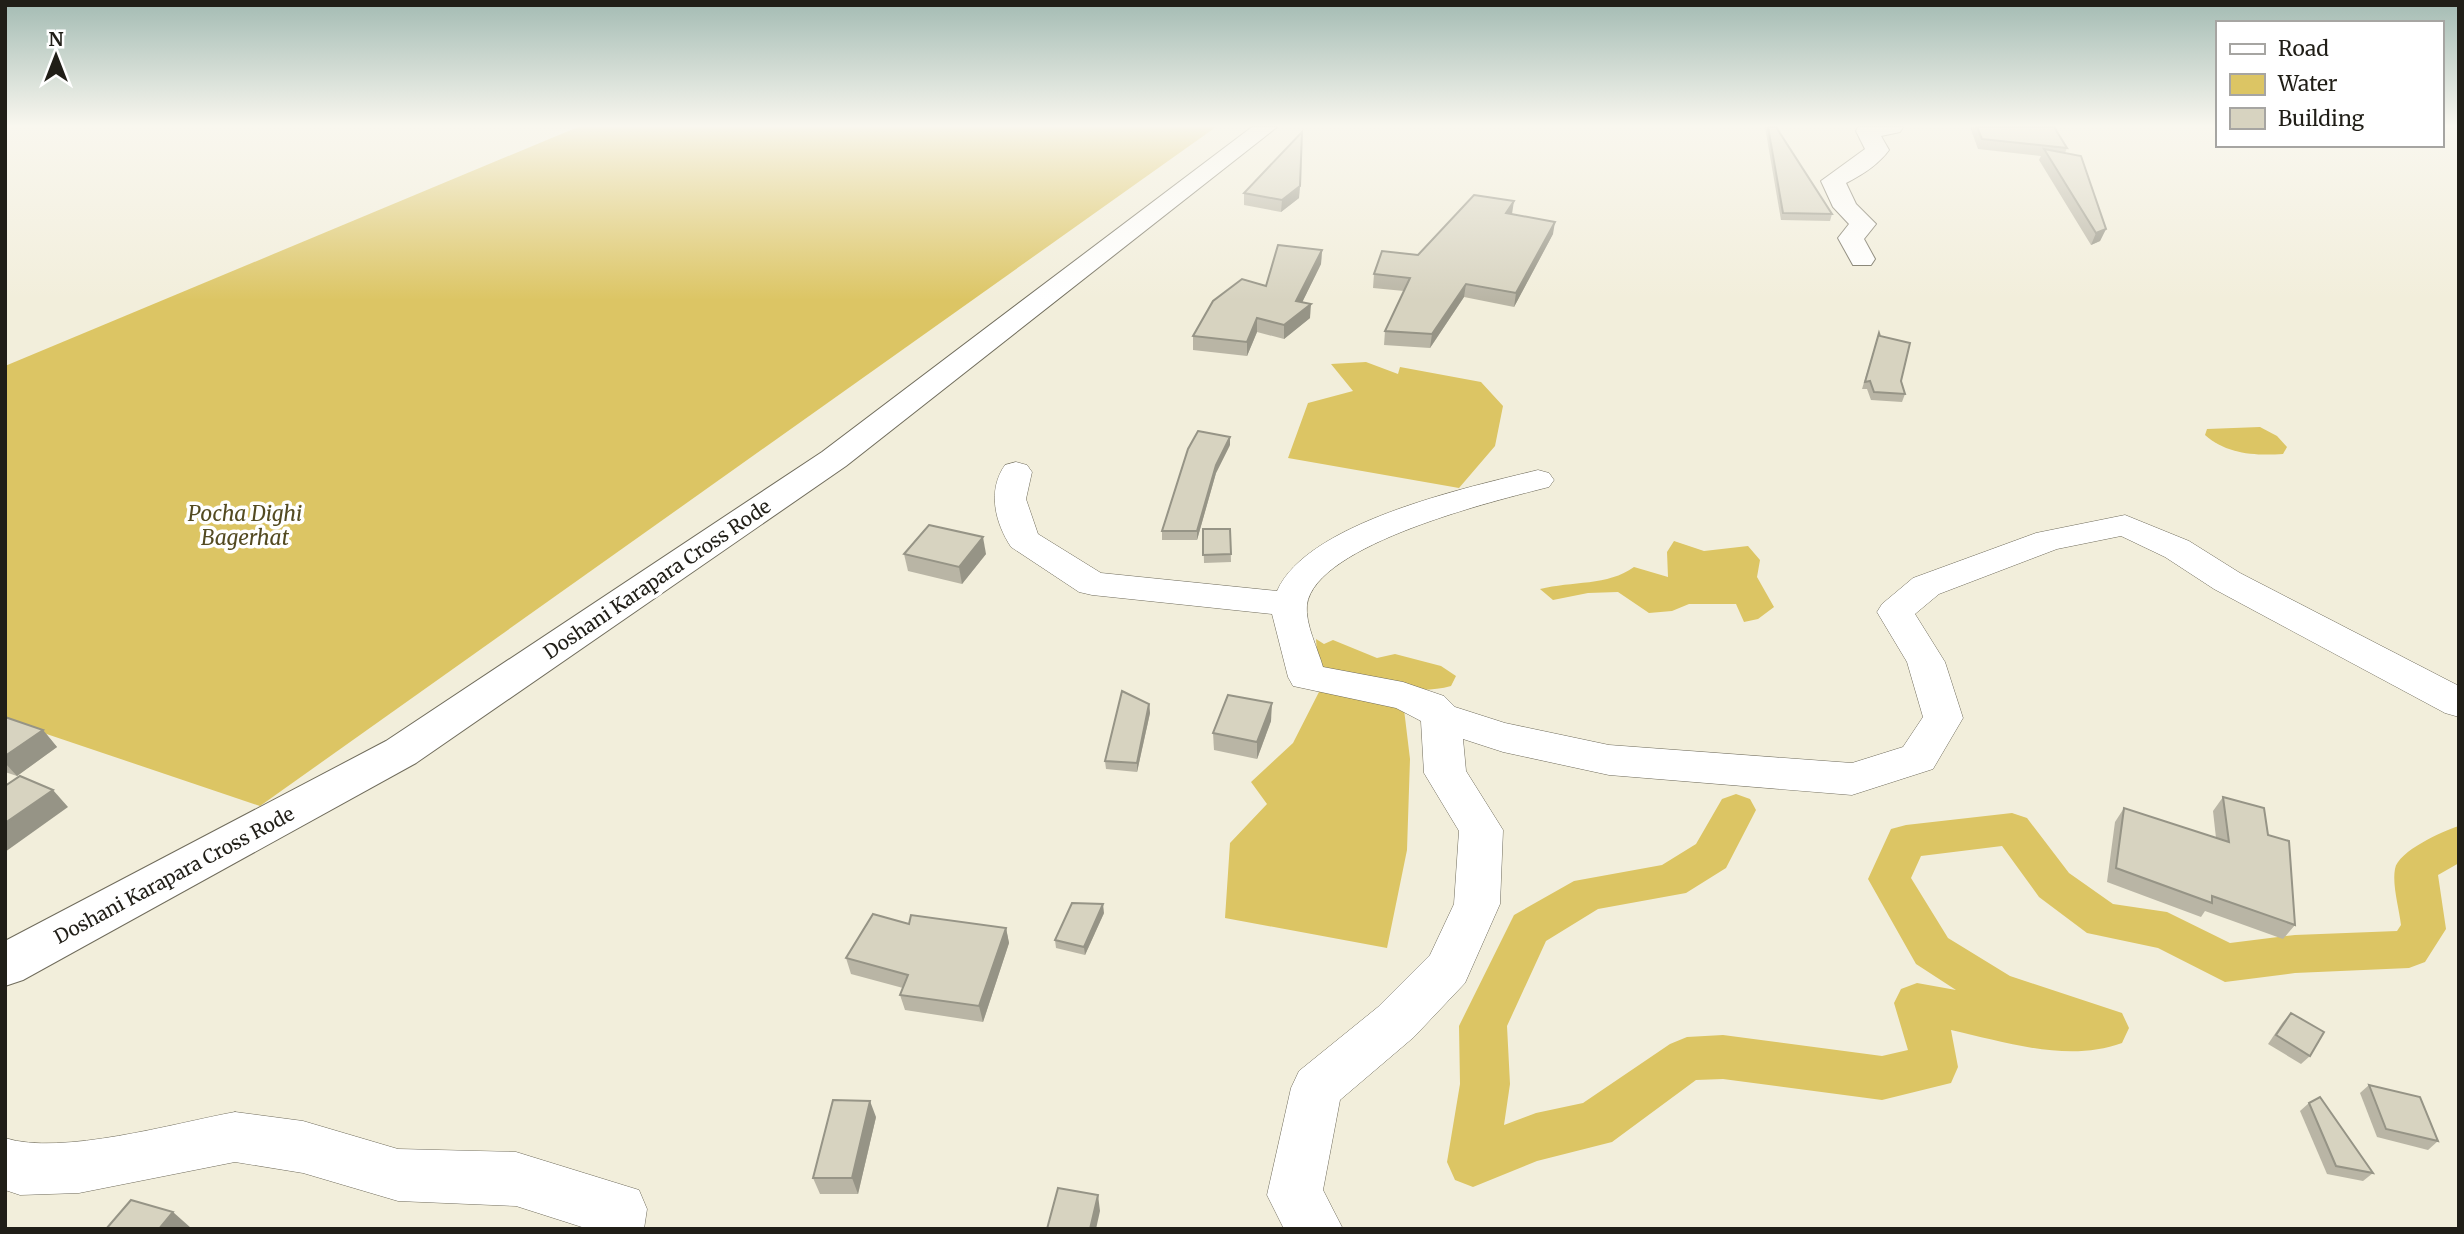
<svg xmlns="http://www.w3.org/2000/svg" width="2464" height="1234" font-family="Merriweather,serif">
  <rect width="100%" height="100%" fill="#f2eedb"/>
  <!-- water -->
  <g fill="#dcc564">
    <path d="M578 127H1216L260 806 5 720V366Z"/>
    <path d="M1366 362 1398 374 1400 367 1481 382 1503 406 1495 446 1459 488 1288 458 1308 403 1353 391 1331 364Z"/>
    <path d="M2260 427 2277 436 2287 447 2283 454C2255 456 2226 454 2205 435L2207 429Z"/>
    <path d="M1674 541 1704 551 1748 546 1760 560 1757 577 1774 607 1758 619 1744 622 1736 604H1689L1672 611 1649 613 1618 592 1588 593 1553 600 1540 589C1572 581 1608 586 1634 567L1668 577 1667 552Z"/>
    <path d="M1316 639 1324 644 1333 640 1377 658 1395 654 1441 666 1456 676 1451 686C1409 698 1360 678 1318 668Z"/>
    <path d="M1321 688 1403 701 1410 759 1407 850 1387 948 1225 918 1230 843 1267 804 1251 782 1293 743Z"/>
  </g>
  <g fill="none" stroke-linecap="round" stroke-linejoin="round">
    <!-- canal -->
    <path fill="#dcc564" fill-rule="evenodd" d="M1736 794 1750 799 1756 810 1726 868 1686 893 1598 909 1546 941 1507 1026 1510 1084 1504 1125 1536 1113 1583 1103 1670 1044 1687 1037 1723 1035 1882 1056 1908 1050 1894 1003 1901 989 1917 983 1956 990 1916 964 1868 879 1891 829 1906 825 2012 813 2027 818 2069 873 2113 904 2167 912 2230 943 2295 935 2397 931 2401 925C2399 908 2392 885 2395 869 2398 851 2443 831 2459 826V863L2438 875 2446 929 2425 962 2409 968 2295 973 2225 982 2158 948 2087 933 2039 897 2002 846 1921 856 1911 878 1948 938 2010 976 2122 1013 2129 1028 2122 1043C2068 1063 2005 1042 1951 1030L1958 1067 1951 1083 1882 1100 1723 1079 1696 1080 1612 1142 1537 1161 1473 1187 1455 1180 1447 1162 1460 1084 1459 1026 1514 915 1574 881 1662 865 1696 844 1722 799Z"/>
    <defs>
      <g id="minor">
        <path d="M1016 462 1027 465 1032 472 1026 499 1038 534 1101 573 1277 591C1307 522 1469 487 1538 470L1549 473 1554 480 1549 487C1498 500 1315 544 1307 605 1305 624 1318 649 1323 667L1403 682 1444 696 1455 707 1505 723 1609 745 1852 763 1903 747 1923 717 1907 662 1877 612 1882 604 1913 578 2036 533 2125 515 2189 541 2240 573 2459 686V717L2445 713 2214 589 2165 557 2121 536 2057 549 1939 594 1915 614 1945 662 1963 718 1933 769 1852 795 1609 775 1503 752 1463 739 1466 771 1503 830 1500 904 1465 983 1414 1037 1340 1100 1323 1190 1343 1229H1284L1267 1195 1291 1088 1299 1071 1378 1007 1430 955 1454 904 1459 831 1424 773 1421 721 1396 708 1293 686 1288 677 1272 614 1092 595 1079 592 1011 547C995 523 987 490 1005 465Z"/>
        <path d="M235 1112 303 1121 398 1149 516 1152 639 1190 647 1209 644 1229H588L516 1206 398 1201 303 1173 235 1162 79 1193 20 1195 5 1190V1138C61 1156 175 1123 235 1112Z"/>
      </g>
      <g id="tertiary">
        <path d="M1252 127H1277L846 466 416 763 23 980 5 986V941L386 741 822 452Z"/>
        <path d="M1858 127H1903L1900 132 1881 136 1889 150C1878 165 1862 175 1846 183L1856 204 1876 224 1864 239 1875 259 1871 265H1853L1838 238 1849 224 1833 207 1821 181 1865 149 1856 131Z"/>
      </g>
    </defs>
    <!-- minor casing -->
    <use href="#minor" stroke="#706c5c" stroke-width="1"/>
    <!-- tertiary casing -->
    <use href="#tertiary" stroke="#706c5c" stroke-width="2"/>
    <!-- minor -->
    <use href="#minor" fill="#fff" fill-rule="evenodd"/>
    <!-- tertiary -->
    <use href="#tertiary" fill="#fff" fill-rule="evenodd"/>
  </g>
  <!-- wall -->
  <g fill="#b9b5a5">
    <path d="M1765 127H1776L1832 214 1830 221 1781 220Z"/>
    <path d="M1970 127H2054L2067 148 2065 153 2106 229 2100 241 2091 245 2039 160 2041 156 1978 149Z"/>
    <path d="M1302 132 1299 198 1281 212 1244 205V193Z"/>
    <path d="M1512 214 1553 234 1514 307 1464 297 1430 348 1384 345 1385 331 1404 291 1373 288 1374 274Z"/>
    <path d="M1322 250 1321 264 1302 302 1310 318 1284 339 1257 332 1247 356 1193 350V336Z"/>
    <path d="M1879 333 1901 381 1905 394 1902 402 1871 400 1867 389H1862Z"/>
    <path d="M1230 445 1216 473 1197 540H1162V531Z"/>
    <path d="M1203 529H1230L1231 562 1204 563Z"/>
    <path d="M904 554H986L962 584 908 571Z"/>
    <path d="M1149 704 1150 713 1137 772 1106 769 1105 761Z"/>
    <path d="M5 717 43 730 57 747 17 776 5 772Z"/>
    <path d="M1271 721 1257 759 1214 750 1213 733Z"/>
    <path d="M2223 797 2268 835 2295 925 2283 939 2205 911 2201 917 2107 882 2115 822 2124 808 2216 838 2213 811Z"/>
    <path d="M1104 913 1085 955 1056 948 1055 940Z"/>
    <path d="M909 924 1006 928 1009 943 983 1022 905 1010 900 995 903 988 851 974 846 958Z"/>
    <path d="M2291 1013 2310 1056 2301 1064 2268 1044 2283 1022Z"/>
    <path d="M2369 1085 2438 1141 2428 1150 2377 1137 2360 1093Z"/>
    <path d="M2309 1103 2373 1173 2363 1181 2327 1174 2300 1111Z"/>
    <path d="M876 1117 858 1194H820L813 1178Z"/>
  </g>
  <!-- shaded-wall -->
  <g fill="#969486">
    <path d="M1300 186 1299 198 1281 212 1282 200Z"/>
    <path d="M1514 201 1512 214 1504 226 1506 213Z"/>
    <path d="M1555 222 1553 234 1514 307 1516 293Z"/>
    <path d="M2106 229 2100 241 2091 245 2096 233Z"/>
    <path d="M1322 250 1321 264 1296 315V301Z"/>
    <path d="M1466 284 1464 297 1430 348 1432 334Z"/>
    <path d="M1311 304 1310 318 1284 339V325Z"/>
    <path d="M1257 318V332L1247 356V342Z"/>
    <path d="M1230 437V445L1216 473 1197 540V531L1216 465Z"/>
    <path d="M983 537 986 554 962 584 959 567Z"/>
    <path d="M1272 703 1271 721 1257 759V742Z"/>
    <path d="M1149 704 1150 713 1137 772V763Z"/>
    <path d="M43 730 57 747 17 776 5 763V756Z"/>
    <path d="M53 790 68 807 5 852V823Z"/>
    <path d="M1103 904 1104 913 1085 955 1084 947Z"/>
    <path d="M1006 928 1009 943 983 1022 979 1006Z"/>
    <path d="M870 1101 876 1117 858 1194 852 1178Z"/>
    <path d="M1098 1195 1100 1211 1096 1229H1090Z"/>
    <path d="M173 1212 191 1228 190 1229H159Z"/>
  </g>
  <!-- building -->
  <g fill="#d7d3c0" stroke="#969486" stroke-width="2">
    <path d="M1768 127H1776L1832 214 1783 213Z"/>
    <path d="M1977 127H2054L2067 148 1982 139Z"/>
    <path d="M1302 132 1300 186 1282 200 1244 193Z"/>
    <path d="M2044 149 2081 156 2106 229 2096 233Z"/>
    <path d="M1474 195 1514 201 1506 213 1555 222 1516 293 1466 284 1432 334 1385 331 1410 278 1374 274 1382 251 1418 255Z"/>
    <path d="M1278 245 1322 250 1296 301 1311 304 1284 325 1257 318 1247 342 1193 336 1213 301 1242 279 1266 286Z"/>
    <path d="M1879 333 1880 336 1910 343 1901 381 1905 394 1874 392 1870 381 1865 382Z"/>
    <path d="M1198 431 1230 437 1216 465 1197 531H1162L1188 449Z"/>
    <path d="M929 525 983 537 959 567 904 554Z"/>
    <path d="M1203 529H1230L1231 554 1203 555Z"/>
    <path d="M1122 691 1149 704 1137 763 1105 761Z"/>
    <path d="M1228 695 1272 703 1257 742 1213 733Z"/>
    <path d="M5 717 43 730 5 756Z"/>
    <path d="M20 776 53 790 5 823V786Z"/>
    <path d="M2223 797 2264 808 2268 835 2289 841 2295 925 2212 896V903L2116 868 2124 808 2229 842Z"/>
    <path d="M1072 903 1103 904 1084 947 1055 940Z"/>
    <path d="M873 914 909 924 911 915 1006 928 979 1006 900 995 908 975 846 958Z"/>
    <path d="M2291 1013 2324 1032 2310 1056 2276 1035Z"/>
    <path d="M2369 1085 2420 1097 2438 1141 2386 1129Z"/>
    <path d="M2320 1097 2373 1173 2336 1166 2309 1103Z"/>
    <path d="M833 1100 870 1101 852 1178H813Z"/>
    <path d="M1058 1188 1098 1195 1090 1229H1047Z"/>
    <path d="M131 1200 173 1212 159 1229H106Z"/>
  </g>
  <!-- sky -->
  <linearGradient id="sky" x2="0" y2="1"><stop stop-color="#a3bbb3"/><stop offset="0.42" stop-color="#f9f7ef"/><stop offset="1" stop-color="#f9f7ef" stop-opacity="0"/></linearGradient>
  <rect width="2464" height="300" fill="url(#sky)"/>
  <g text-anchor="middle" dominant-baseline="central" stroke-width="7" stroke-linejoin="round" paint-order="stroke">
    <!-- street labels -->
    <g font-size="19" fill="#201e17" stroke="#fff">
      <text transform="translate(657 579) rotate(-34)">Doshani Karapara Cross Rode</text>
      <text transform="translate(174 875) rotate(-28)">Doshani Karapara Cross Rode</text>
    </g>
    <!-- water labels -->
    <g font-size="21" font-style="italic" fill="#534a21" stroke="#fff">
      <text x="245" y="513">Pocha Dighi<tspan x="245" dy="24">Bagerhat</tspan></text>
    </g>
  </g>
  <!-- border -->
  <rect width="2464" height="1234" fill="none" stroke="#201e17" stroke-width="14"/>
  <!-- legend -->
  <rect x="2216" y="21" width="228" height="126" fill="#ffffff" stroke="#a6a5a2" stroke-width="2"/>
  <rect x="2230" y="44" width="35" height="10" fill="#ffffff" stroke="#a6a5a2" stroke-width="2"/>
  <text x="2278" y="56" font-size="21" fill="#201e17">Road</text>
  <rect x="2230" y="74" width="35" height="21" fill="#dcc564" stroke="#a6a5a2" stroke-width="2"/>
  <text x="2278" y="91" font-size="21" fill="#201e17">Water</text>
  <rect x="2230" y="108" width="35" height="21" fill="#d7d3c0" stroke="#a6a5a2" stroke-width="2"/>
  <text x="2278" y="126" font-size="21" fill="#201e17">Building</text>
  <!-- north arrow -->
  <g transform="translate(56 56)" stroke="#ffffff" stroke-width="5" paint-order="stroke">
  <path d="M0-5L12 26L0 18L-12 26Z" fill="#201e17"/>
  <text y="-10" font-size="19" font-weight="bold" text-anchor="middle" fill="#201e17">N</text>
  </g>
</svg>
